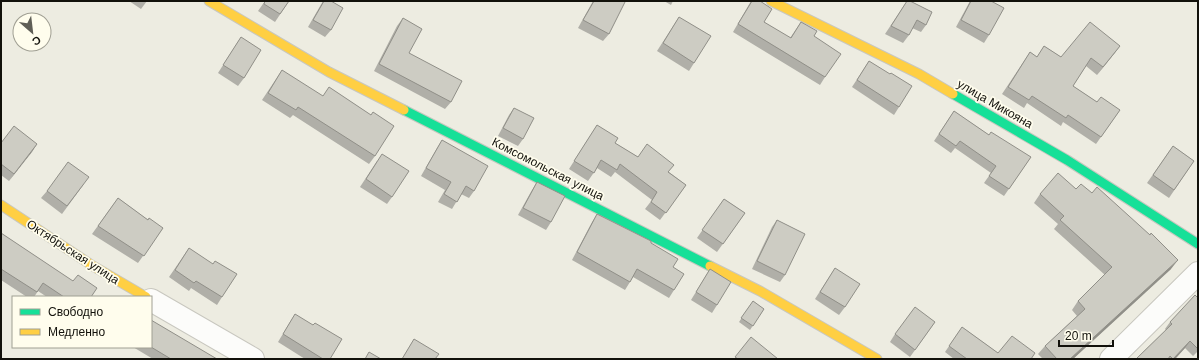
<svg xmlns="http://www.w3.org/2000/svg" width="1199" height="360" font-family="Arial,sans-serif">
  <rect width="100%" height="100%" fill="#edece1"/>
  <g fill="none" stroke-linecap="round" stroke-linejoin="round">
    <defs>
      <g id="street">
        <path d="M151 300 253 359"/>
        <path d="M1111 359 1198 273"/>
      </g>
      <g id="fast">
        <path d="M953 94 1067 160 1198 244"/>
        <path d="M404 110 710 266"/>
      </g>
      <g id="slow">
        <path d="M209 1 329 72 404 110"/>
        <path d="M771 1 919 74 953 94"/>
        <path d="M1 205 93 266 146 297"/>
        <path d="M710 266 760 291 877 359"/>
      </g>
    </defs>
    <!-- street casing -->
    <use href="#street" stroke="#c8c7bf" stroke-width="24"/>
    <!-- fast casing -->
    <use href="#fast" stroke="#c8c7bf" stroke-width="11"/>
    <!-- slow casing -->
    <use href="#slow" stroke="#c8c7bf" stroke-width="11"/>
    <!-- street -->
    <use href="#street" stroke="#fcfcfa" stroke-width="22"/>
    <!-- fast -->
    <use href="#fast" stroke="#16e098" stroke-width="9"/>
    <!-- slow -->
    <use href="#slow" stroke="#ffcf43" stroke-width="9"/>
  </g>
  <!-- wall -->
  <g fill="#b0afa8">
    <path d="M129 1H147L141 9Z"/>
    <path d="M265 1H289L275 22 258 11Z"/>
    <path d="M323 1H331V30L325 37 308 27Z"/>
    <path d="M593 1H624L609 34 603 41 578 28Z"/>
    <path d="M664 1H673L671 5Z"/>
    <path d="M751 1H760L764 22 790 38 801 22 814 36 825 77 820 85 733 32Z"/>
    <path d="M907 1 926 25 921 32 912 28 909 35 903 43 885 34Z"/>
    <path d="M970 1H991L989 35 984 43 956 27Z"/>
    <path d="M679 17 694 63 689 71 657 51Z"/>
    <path d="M403 18 409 53 451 102 445 109 374 71 397 26Z"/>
    <path d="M241 37 244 78 238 86 218 73Z"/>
    <path d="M1044 46 1061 57 1120 46 1097 75 1086 66 1073 86 1097 102 1120 110 1096 144 1063 122 1061 126 1027 103 1024 108 1002 94 1030 52 1037 57Z"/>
    <path d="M869 61 899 107 894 115 852 87Z"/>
    <path d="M282 70 375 156 369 164 293 115 290 118 262 100Z"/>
    <path d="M514 108 523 139 518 146 498 136 509 115Z"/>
    <path d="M954 111 989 135 1031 157 1004 196 984 183 991 173 955 148 951 153 934 141Z"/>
    <path d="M597 125 615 143 638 157 669 172 686 185 660 220 645 209 652 200 615 172 611 177 597 168 588 181 569 169Z"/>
    <path d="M442 140 474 191 469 198 461 194 452 209 438 202 445 190 421 176 437 148Z"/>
    <path d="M1 143 37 144 9 181 1 175Z"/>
    <path d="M1173 146 1194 161 1169 198 1147 183Z"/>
    <path d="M377 161 392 197 387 204 360 187Z"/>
    <path d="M537 182 551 222 546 230 518 215 532 190Z"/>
    <path d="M84 184 62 214 41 198 47 191Z"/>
    <path d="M1076 189 1171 269 1073 359H1043L1038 354 1045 346 1077 316 1072 310 1078 301 1105 275 1054 229 1058 224 1034 203 1040 194Z"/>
    <path d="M118 198 148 220 163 228 138 263 92 234Z"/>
    <path d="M724 199 745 213 717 252 697 238Z"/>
    <path d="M597 214 651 243 673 267 674 290 669 298 633 277 625 290 572 260 592 222Z"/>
    <path d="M777 220 785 275 780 282 752 269 772 227Z"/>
    <path d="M1 233 91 297H47L38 291 34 297H27L1 280Z"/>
    <path d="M189 248 222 297 217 305 191 288 189 291 169 277Z"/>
    <path d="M835 268 845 307 839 315 815 299Z"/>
    <path d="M710 269 717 305 712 313 691 300Z"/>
    <path d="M1198 298V351L1193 356 1185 348 1175 359H1136L1166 330 1165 329 1170 322Z"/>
    <path d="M753 301 764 309 750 330 739 322Z"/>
    <path d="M295 314 330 359H305L278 342 290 322Z"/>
    <path d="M935 322 910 357 890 342 895 334Z"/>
    <path d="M962 327 998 353 1031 359H954L945 352Z"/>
    <path d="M414 339 435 359H402Z"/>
    <path d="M133 347H151L217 359H153Z"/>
  </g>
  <!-- shaded-wall -->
  <g fill="#908f88">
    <path d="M1120 46 1114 54 1097 75 1103 67Z"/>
    <path d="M37 144 32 152 9 181 14 174Z"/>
    <path d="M1178 260 1171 269 1073 359H1070Z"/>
    <path d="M1190 341 1185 348 1175 359H1173Z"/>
  </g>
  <!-- building -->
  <g fill="#cdccc3" stroke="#908f88">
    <path d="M265 1H289L280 14 264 4Z"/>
    <path d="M324 1H331L343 8 331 30 313 20Z"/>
    <path d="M594 1H624L625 2 609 34 583 20Z"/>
    <path d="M752 1H760L772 9 764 22 791 38 801 22 817 31 814 36 841 54 825 77 738 24Z"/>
    <path d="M907 1H910L932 12 926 25 917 20 909 35 891 26Z"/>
    <path d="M971 1H991L1004 8 989 35 961 20Z"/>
    <path d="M679 17 711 36 694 63 663 43Z"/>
    <path d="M403 18 422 29 409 53 462 81 451 102 379 64Z"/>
    <path d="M1090 22 1120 46 1103 67 1091 58 1073 86 1097 102 1101 97 1120 110 1101 137 1068 115 1066 118 1032 96 1029 100 1008 87 1030 52 1037 57 1044 46 1061 57Z"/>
    <path d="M241 37 261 50 244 78 223 65Z"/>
    <path d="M869 61 890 74 891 73 912 86 899 107 857 80Z"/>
    <path d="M282 70 323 96 329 87 371 115 373 112 394 126 375 156 298 107 296 110 268 93Z"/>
    <path d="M514 108 534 118 523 139 503 128Z"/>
    <path d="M954 111 989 135 991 132 1031 157 1009 189 989 176 996 166 960 141 956 146 939 134Z"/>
    <path d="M597 125 618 138 615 143 638 157 647 144 674 165 668 172 686 185 666 213 651 202 657 192 620 164 617 170 601 160 594 173 574 161Z"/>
    <path d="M14 126 37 144 14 174 1 164V143Z"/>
    <path d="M442 140 488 166 474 191 466 186 457 202 444 194 451 182 426 168Z"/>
    <path d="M1173 146 1194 161 1174 190 1153 175Z"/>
    <path d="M382 154 409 171 392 197 366 179Z"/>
    <path d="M68 162 89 177 67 206 47 191Z"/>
    <path d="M1058 173 1076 189 1081 184 1092 193 1097 187 1150 235 1151 233 1178 260 1070 359H1057L1045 346 1085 309 1078 301 1112 267 1060 220 1064 216 1040 194Z"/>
    <path d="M537 182 565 196 551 222 523 208Z"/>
    <path d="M118 198 148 220 149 218 163 228 144 256 98 226Z"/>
    <path d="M724 199 745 213 723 244 702 230Z"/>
    <path d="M597 214 651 241V243L678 259 673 267 684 274 674 290 637 269 630 282 577 252Z"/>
    <path d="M777 220 805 234 785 275 757 261Z"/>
    <path d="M1 233 73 281 78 275 97 288 91 297H64L43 283 37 292 1 269Z"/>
    <path d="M189 248 213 264 215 261 237 274 222 297 196 281 194 283 175 270Z"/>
    <path d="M835 268 860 284 845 307 820 292Z"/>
    <path d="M710 269 731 282 717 305 696 292Z"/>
    <path d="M1195 295 1198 298V349L1190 341 1173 359 1170 356 1168 359H1136L1172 324 1170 322Z"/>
    <path d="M753 301 764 309 753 326 741 318Z"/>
    <path d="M915 307 935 322 915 350 895 334Z"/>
    <path d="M295 314 313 325 315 323 342 339 330 359H323L283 334Z"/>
    <path d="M151 320 217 359H171L151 347Z"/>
    <path d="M962 327 998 353 1012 336 1035 353 1031 359H967L949 346Z"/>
    <path d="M751 337 778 359H738L735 357Z"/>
    <path d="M414 339 439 354 435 359H402Z"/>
    <path d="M369 352 381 359H365Z"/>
  </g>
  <g text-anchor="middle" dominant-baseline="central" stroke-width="3.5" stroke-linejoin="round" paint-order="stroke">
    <!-- street labels -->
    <g font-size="12" fill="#12110b" stroke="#fffded">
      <text transform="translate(995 104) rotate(30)">улица Микояна</text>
      <text transform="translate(548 169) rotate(27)">Комсомольская улица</text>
      <text transform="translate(73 252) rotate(33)">Октябрьская улица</text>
    </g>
  </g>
  <!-- border -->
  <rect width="1199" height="360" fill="none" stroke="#12110b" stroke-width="4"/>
  <!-- legend -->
  <rect x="12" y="296" width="140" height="52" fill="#fffded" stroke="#a09f93"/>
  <rect x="20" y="309" width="20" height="6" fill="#16e098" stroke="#a09f93"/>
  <text x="48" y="316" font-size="12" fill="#12110b">Свободно</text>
  <rect x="20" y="329" width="20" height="6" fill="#ffcf43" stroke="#a09f93"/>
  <text x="48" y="336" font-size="12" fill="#12110b">Медленно</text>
  <!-- north arrow -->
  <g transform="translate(32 32) rotate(152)"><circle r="19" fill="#fffded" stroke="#a09f93"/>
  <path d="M0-3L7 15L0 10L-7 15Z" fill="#5f5e56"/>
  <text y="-6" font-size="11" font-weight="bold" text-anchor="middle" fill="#12110b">С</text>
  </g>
  <!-- scale -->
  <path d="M1059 340v6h54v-6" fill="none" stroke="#12110b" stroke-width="2"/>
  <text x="1065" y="340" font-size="12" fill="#12110b" stroke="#fffded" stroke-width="3" paint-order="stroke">20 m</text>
</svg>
